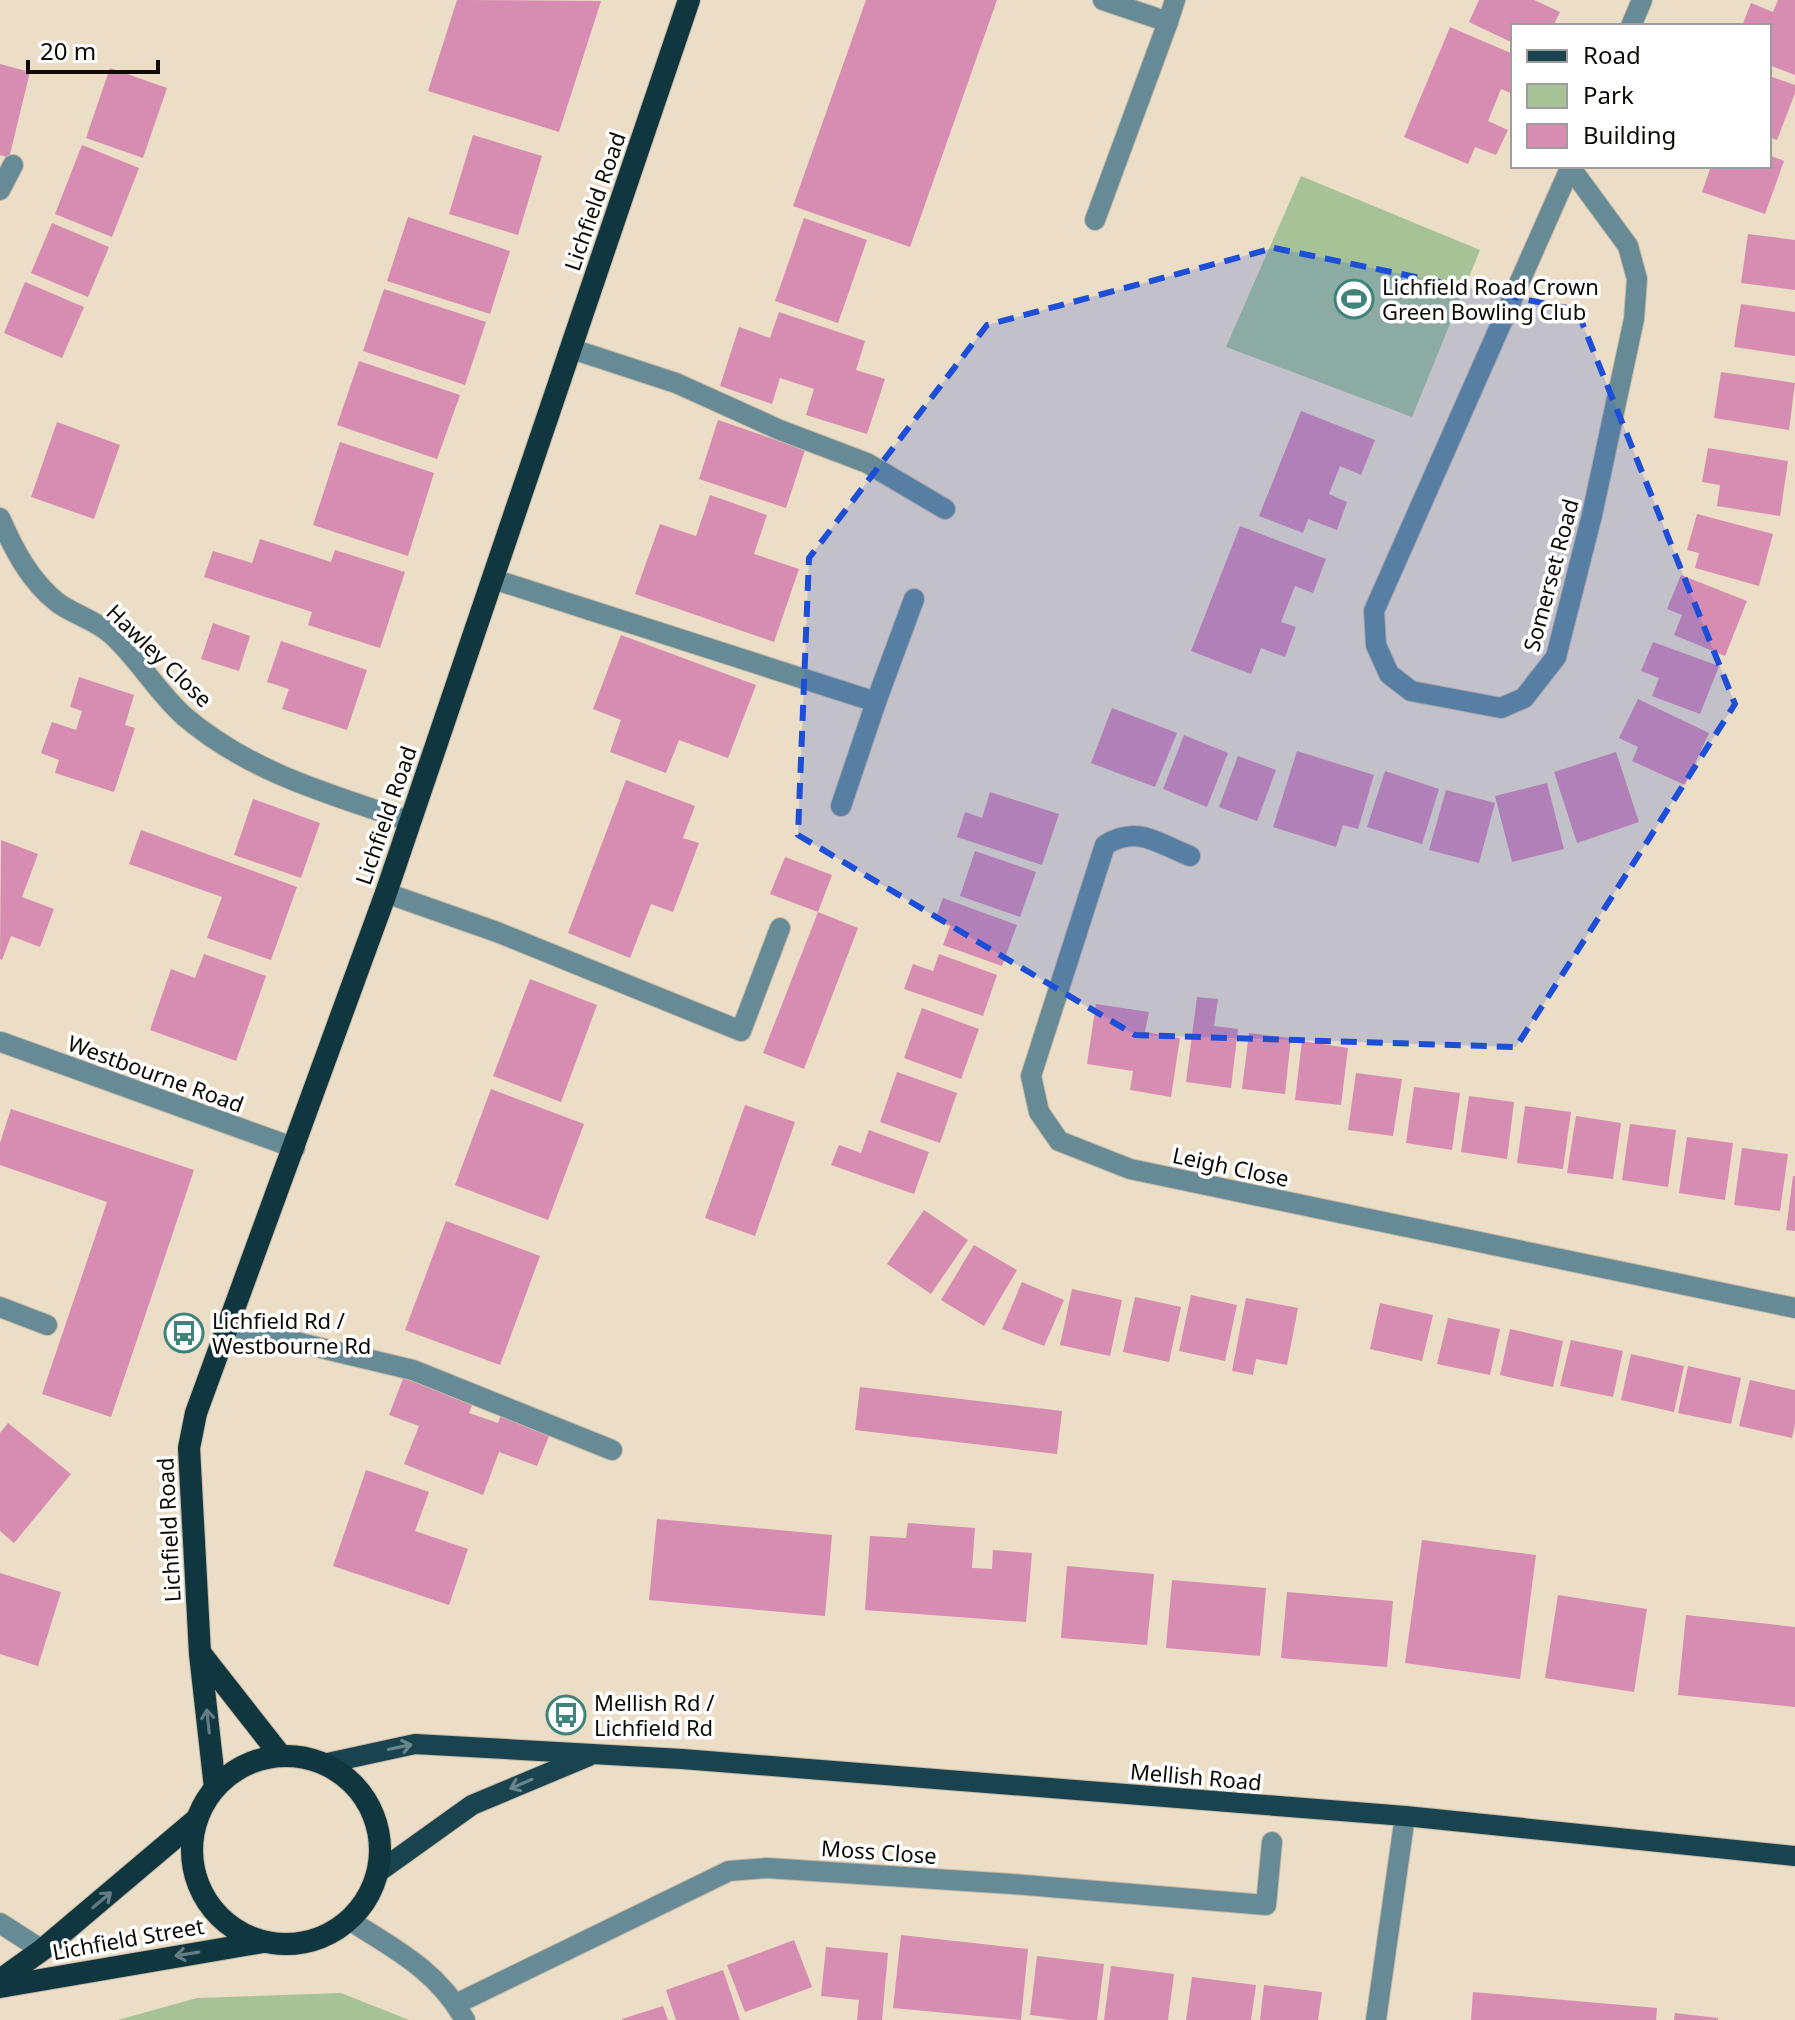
<svg xmlns="http://www.w3.org/2000/svg" width="1795" height="2020" font-family="'Noto Sans',sans-serif">
  <rect width="100%" height="100%" fill="#ebddc6"/>
  <!-- green -->
  <g fill="#a7c296">
    <path d="M1301 176 1480 250 1412 417 1226 347Z"/>
    <path d="M341 1993 409 2020H118L197 1998Z"/>
  </g>
  <!-- building -->
  <g fill="#d78db1">
    <path d="M457 0 601 1 559 132 428 91Z"/>
    <path d="M866 0H997L910 247 793 206Z"/>
    <path d="M1479 0H1534L1560 12 1553 26H1513V43L1469 22Z"/>
    <path d="M1778 0H1795V75L1769 65V26H1742L1751 3 1773 12Z"/>
    <path d="M1450 27 1513 54V94L1501 89 1488 121 1508 130 1496 155 1475 147 1468 164 1404 137Z"/>
    <path d="M0 64 30 72 9 158 0 155Z"/>
    <path d="M110 68 167 88 143 158 86 138Z"/>
    <path d="M1769 76 1795 85V93L1777 140 1769 137Z"/>
    <path d="M473 135 542 156 518 235 449 214Z"/>
    <path d="M82 145 139 168 112 237 55 214Z"/>
    <path d="M1769 155 1784 161 1765 214 1702 192 1711 166H1769Z"/>
    <path d="M408 217 510 251 490 314 387 281Z"/>
    <path d="M804 218 867 240 838 323 775 301Z"/>
    <path d="M52 223 109 247 88 297 31 273Z"/>
    <path d="M1748 234 1795 240V290L1741 283Z"/>
    <path d="M25 282 84 307 62 358 4 333Z"/>
    <path d="M384 289 486 322 465 385 363 351Z"/>
    <path d="M1741 304 1795 312V356L1734 347Z"/>
    <path d="M779 312 865 341 856 370 885 379 867 434 806 415 814 389 780 378 772 404 720 386 739 327 770 338Z"/>
    <path d="M359 361 460 395 437 459 337 425Z"/>
    <path d="M1721 372 1795 383 1789 430 1714 418Z"/>
    <path d="M1301 411 1375 440 1361 475 1340 466 1329 494 1347 502 1337 530 1308 519 1303 533 1259 516Z"/>
    <path d="M718 420 805 450 786 508 699 479Z"/>
    <path d="M57 422 120 445 94 519 31 497Z"/>
    <path d="M340 442 434 473 408 556 313 525Z"/>
    <path d="M1708 448 1788 461 1780 516 1717 506 1720 485 1702 482Z"/>
    <path d="M710 495 767 515 754 554 799 569 774 642 635 594 660 524 696 536Z"/>
    <path d="M1697 514 1773 534 1759 586 1695 568 1699 553 1687 550Z"/>
    <path d="M1240 526 1326 559 1313 593 1295 586 1281 622 1296 627 1285 657 1261 648 1251 674 1191 651Z"/>
    <path d="M260 539 331 562 335 550 405 572 380 648 308 625 312 612 204 577 213 551 252 563Z"/>
    <path d="M1681 575 1747 601 1725 656 1674 635 1682 615 1667 609Z"/>
    <path d="M213 623 250 636 239 671 201 659Z"/>
    <path d="M621 635 756 685 728 758 679 740 666 773 610 752 621 720 593 709Z"/>
    <path d="M281 641 367 670 347 730 282 709 289 689 267 682Z"/>
    <path d="M1653 642 1719 666 1700 714 1652 696 1659 678 1641 671Z"/>
    <path d="M79 677 134 695 125 725 135 728 114 792 55 773 59 760 41 753 52 722 76 730 82 711 70 707Z"/>
    <path d="M1638 699 1709 733 1685 785 1632 761 1638 747 1619 738Z"/>
    <path d="M1112 708 1177 733 1155 787 1091 763Z"/>
    <path d="M1184 735 1228 753 1207 807 1163 789Z"/>
    <path d="M1297 751 1374 775 1358 829 1343 825 1336 847 1273 827Z"/>
    <path d="M1616 752 1639 822 1577 843 1554 772Z"/>
    <path d="M1238 756 1276 770 1257 821 1219 807Z"/>
    <path d="M1385 771 1439 789 1422 844 1367 827Z"/>
    <path d="M626 780 695 806 683 838 699 843 673 912 651 904 630 958 568 933Z"/>
    <path d="M1547 783 1564 849 1512 862 1495 796Z"/>
    <path d="M1446 790 1495 803 1479 863 1429 850Z"/>
    <path d="M990 792 1059 814 1042 865 957 837 965 812 982 818Z"/>
    <path d="M253 799 320 823 301 878 234 855Z"/>
    <path d="M141 830 297 887 271 960 207 938 222 897 129 864Z"/>
    <path d="M1 840 38 854 22 897 54 909 40 947 11 936 2 960 0 959Z"/>
    <path d="M975 851 1036 872 1020 917 960 896Z"/>
    <path d="M785 857 832 875 818 912 770 894Z"/>
    <path d="M943 898 1017 925 1002 966 943 945 950 926 935 920Z"/>
    <path d="M818 912 858 928 804 1069 763 1053Z"/>
    <path d="M204 954 266 976 236 1061 150 1030 171 969 195 978Z"/>
    <path d="M939 954 997 975 983 1016 904 989 913 964 933 971Z"/>
    <path d="M530 979 597 1005 561 1102 493 1076Z"/>
    <path d="M1197 997 1218 999 1214 1026 1238 1029 1231 1088 1186 1082Z"/>
    <path d="M1096 1004 1149 1012 1145 1032 1180 1038 1171 1097 1130 1090 1133 1071 1087 1064Z"/>
    <path d="M922 1008 979 1029 961 1079 904 1058Z"/>
    <path d="M1249 1033 1291 1038 1285 1094 1242 1089Z"/>
    <path d="M1302 1041 1348 1048 1341 1105 1295 1100Z"/>
    <path d="M897 1072 957 1093 940 1143 880 1122Z"/>
    <path d="M1356 1073 1402 1079 1393 1136 1348 1130Z"/>
    <path d="M1414 1087 1460 1093 1452 1150 1406 1143Z"/>
    <path d="M491 1089 584 1124 548 1220 455 1185Z"/>
    <path d="M1469 1096 1514 1102 1507 1159 1461 1152Z"/>
    <path d="M745 1105 795 1122 755 1236 705 1218Z"/>
    <path d="M1525 1106 1571 1112 1563 1169 1517 1163Z"/>
    <path d="M11 1109 194 1170 111 1417 42 1394 107 1202 0 1165V1143Z"/>
    <path d="M1576 1116 1621 1123 1613 1179 1567 1173Z"/>
    <path d="M1630 1124 1676 1130 1668 1187 1622 1180Z"/>
    <path d="M869 1130 929 1152 914 1194 831 1165 839 1145 861 1153Z"/>
    <path d="M1687 1137 1733 1143 1725 1200 1679 1193Z"/>
    <path d="M1742 1148 1788 1154 1780 1211 1734 1205Z"/>
    <path d="M1793 1176H1795V1231L1786 1230Z"/>
    <path d="M924 1210 968 1240 931 1294 887 1264Z"/>
    <path d="M446 1221 540 1256 500 1365 405 1330Z"/>
    <path d="M974 1245 1017 1270 984 1326 941 1300Z"/>
    <path d="M1022 1282 1064 1300 1044 1346 1002 1329Z"/>
    <path d="M1072 1289 1122 1300 1110 1356 1060 1345Z"/>
    <path d="M1191 1295 1237 1305 1225 1361 1179 1351Z"/>
    <path d="M1135 1297 1181 1307 1169 1362 1123 1352Z"/>
    <path d="M1246 1298 1298 1308 1287 1365 1256 1359 1253 1375 1232 1371Z"/>
    <path d="M1380 1303 1433 1315 1422 1361 1370 1349Z"/>
    <path d="M1448 1318 1500 1329 1490 1375 1437 1364Z"/>
    <path d="M1510 1329 1563 1341 1553 1387 1500 1375Z"/>
    <path d="M1571 1340 1623 1351 1613 1397 1560 1386Z"/>
    <path d="M1631 1354 1684 1366 1674 1412 1621 1400Z"/>
    <path d="M1688 1366 1741 1378 1731 1424 1678 1413Z"/>
    <path d="M406 1371 475 1397 469 1413 498 1423 504 1407 553 1426 537 1466 499 1452 483 1495 404 1464 419 1426 389 1415Z"/>
    <path d="M1750 1380 1795 1390V1424L1792 1438 1739 1426Z"/>
    <path d="M860 1387 1062 1411 1057 1454 855 1430Z"/>
    <path d="M8 1423 71 1474 14 1543 0 1531V1433Z"/>
    <path d="M366 1470 429 1492 415 1531 468 1549 449 1605 333 1566Z"/>
    <path d="M657 1519 832 1535 825 1616 649 1600Z"/>
    <path d="M908 1523 975 1528 972 1568 992 1569 993 1550 1032 1553 1026 1622 865 1610 870 1536 906 1538Z"/>
    <path d="M1422 1540 1536 1555 1520 1679 1405 1663Z"/>
    <path d="M1067 1566 1154 1574 1147 1645 1061 1638Z"/>
    <path d="M0 1573 61 1592 38 1666 0 1654Z"/>
    <path d="M1172 1580 1266 1588 1260 1656 1166 1648Z"/>
    <path d="M1287 1592 1393 1601 1387 1667 1281 1658Z"/>
    <path d="M1558 1595 1647 1609 1634 1692 1545 1678Z"/>
    <path d="M1686 1615 1795 1627V1707L1678 1695Z"/>
    <path d="M901 1935 1028 1949 1021 2020 893 2008Z"/>
    <path d="M794 1940 812 1987 745 2012 727 1965Z"/>
    <path d="M826 1947 888 1953 882 2020H857L859 2000 821 1996Z"/>
    <path d="M1037 1956 1104 1964 1097 2020H1070L1030 2015Z"/>
    <path d="M1111 1966 1174 1974 1168 2020H1104Z"/>
    <path d="M723 1970 740 2020H676L666 1990Z"/>
    <path d="M1192 1977 1256 1985 1251 2020H1186Z"/>
    <path d="M1264 1985 1322 1992 1318 2020H1260Z"/>
    <path d="M1473 1992 1657 2008 1656 2020H1471Z"/>
    <path d="M663 2006 668 2020H622V2019Z"/>
    <path d="M1675 2013 1718 2018V2020H1674Z"/>
  </g>
  <g fill="none" stroke-linecap="round" stroke-linejoin="round">
    <defs>
      <g id="service">
        <path d="M1168 22 1175 0"/>
        <path d="M0 190 13 165"/>
        <path d="M1095 220 1168 22 1103 0"/>
        <path d="M572 349 676 383 780 430 867 463 945 509"/>
        <path d="M493 579 876 702 914 599"/>
        <path d="M841 806 876 702"/>
        <path d="M386 893 497 932 741 1031 780 928"/>
        <path d="M0 1307 47 1325"/>
        <path d="M223 1339 279 1338 413 1370 612 1450"/>
      </g>
      <g id="minor">
        <path d="M1631 26 1642 0"/>
        <path d="M1570 167 1628 246 1637 279 1634 319 1592 515 1556 657 1524 698 1501 708 1411 691 1389 674 1376 645 1374 611 1571 166"/>
        <path d="M0 518C14 550 30 581 58 603 75 615 95 620 111 634 138 658 157 692 184 716 249 772 329 794 409 821"/>
        <path d="M1190 856C1157 843 1138 825 1105 845L1031 1076 1039 1112 1059 1141 1130 1169 1795 1308"/>
        <path d="M1 1042 295 1148"/>
        <path d="M349 1920C395 1949 438 1971 465 2020"/>
        <path d="M456 2004 729 1871 767 1868 1012 1884 1266 1905 1272 1842"/>
        <path d="M1376 2020 1405 1816"/>
      </g>
      <path id="tertiary" d="M0 1923 42 1950"/>
      <g id="primary">
        <path d="M323 1764 415 1744 682 1759 1405 1816 1795 1856"/>
        <path d="M377 1873 472 1805 589 1756"/>
      </g>
      <g id="trunk">
        <path d="M201 1654 281 1756"/>
        <circle cx="286" cy="1850" r="94"/>
        <path d="M215 1788 200 1654 189 1448 196 1413 386 893 689 0"/>
        <path d="M0 1980 42 1950 197 1819"/>
        <path d="M0 1987 263 1942"/>
      </g>
    </defs>
    <!-- service casing -->
    <use href="#service" stroke="#c8bba7" stroke-width="22"/>
    <!-- minor casing -->
    <use href="#minor" stroke="#c8bba7" stroke-width="22"/>
    <!-- tertiary casing -->
    <use href="#tertiary" stroke="#c8bba7" stroke-width="22"/>
    <!-- primary casing -->
    <use href="#primary" stroke="#c8bba7" stroke-width="22"/>
    <!-- trunk casing -->
    <use href="#trunk" stroke="#c8bba7" stroke-width="24"/>
    <!-- service -->
    <use href="#service" stroke="#668b97" stroke-width="20"/>
    <!-- minor -->
    <use href="#minor" stroke="#668b97" stroke-width="20"/>
    <!-- tertiary -->
    <use href="#tertiary" stroke="#668b97" stroke-width="20"/>
    <!-- primary -->
    <use href="#primary" stroke="#18434f" stroke-width="20"/>
    <!-- trunk -->
    <use href="#trunk" stroke="#103640" stroke-width="22"/>
  </g>
  <!-- one-way arrows -->
  <defs><path id="oneway-shaft" d="M-6 0H5M1.5-3L5.5 0L1.5 3" fill="none" stroke-width="1.6" stroke-linecap="round" stroke-linejoin="round" transform="scale(2)"/></defs>
  <g stroke="#647c83">
    <use href="#oneway-shaft" transform="translate(208 1721) rotate(-96)"/>
    <use href="#oneway-shaft" transform="translate(102 1900) rotate(-40)"/>
    <use href="#oneway-shaft" transform="translate(187 1954) rotate(171)"/>
  </g>
  <g stroke="#69858d">
    <use href="#oneway-shaft" transform="translate(400 1747) rotate(-12)"/>
    <use href="#oneway-shaft" transform="translate(521 1784) rotate(157)"/>
  </g>
  <!-- marked area -->
  <path fill="#1d4ed8" fill-opacity="0.2" stroke="#1d4ed8" stroke-width="6" stroke-dasharray="16 10" stroke-linejoin="round" d="M1274 248 1577 310 1735 704 1516 1047 1135 1035 798 835 809 558 987 325Z"/>
  <!-- icons -->
  <defs>
    <symbol id="stadium-ring" viewBox="-11 -11 22 22"><circle r="9.5" fill="#fff" stroke="#3f847a" stroke-width="1.5"/><path d="M0-5a6.5 5 0 1 0 0 10a6.5 5 0 1 0 0-10ZM-3.5-1.8h7v3.6h-7Z" fill="#3f847a"/></symbol>
    <symbol id="bus-ring" viewBox="-11 -11 22 22"><circle r="9.5" fill="#fff" stroke="#3f847a" stroke-width="1.5"/><path d="M-5-6H5V4H4V6H2V4H-2V6H-4V4H-5ZM-3.5-4V0h7V-4ZM-3.5 1.2v1.5H-2V1.2ZM2 1.2v1.5H3.5V1.2Z" fill="#3f847a"/></symbol>
  </defs>
  <g fill-rule="evenodd">
    <use href="#stadium-ring" x="1332" y="277" width="44" height="44"/>
    <use href="#bus-ring" x="162" y="1311" width="44" height="44"/>
    <use href="#bus-ring" x="544" y="1693" width="44" height="44"/>
  </g>
  <g text-anchor="middle" dominant-baseline="central" stroke-width="7" stroke-linejoin="round" paint-order="stroke">
    <!-- street labels -->
    <g font-size="22" fill="#0f0a04" stroke="#fff">
      <text transform="translate(594 201) rotate(-71)">Lichfield Road</text>
      <text transform="translate(1550 575) rotate(-75)">Somerset Road</text>
      <text transform="translate(160 655) rotate(44)">Hawley Close</text>
      <text transform="translate(385 815) rotate(-71)">Lichfield Road</text>
      <text transform="translate(156 1073) rotate(20)">Westbourne Road</text>
      <text transform="translate(1231 1166) rotate(12)">Leigh Close</text>
      <text transform="translate(168 1530) rotate(-93)">Lichfield Road</text>
      <text transform="translate(1196 1776) rotate(5)">Mellish Road</text>
      <text transform="translate(879 1851) rotate(4)">Moss Close</text>
      <text transform="translate(128 1938) rotate(-10)">Lichfield Street</text>
    </g>
    <!-- poi labels -->
    <g font-size="22" fill="#0f0a04" stroke="#fff" text-anchor="start">
      <text x="1382" y="286">Lichfield Road Crown<tspan x="1382" dy="25">Green Bowling Club</tspan></text>
      <text x="212" y="1320">Lichfield Rd /<tspan x="212" dy="25">Westbourne Rd</tspan></text>
      <text x="594" y="1702">Mellish Rd /<tspan x="594" dy="25">Lichfield Rd</tspan></text>
    </g>
  </g>
  <!-- legend -->
  <rect x="1511" y="24" width="260" height="144" fill="#ffffff" stroke="#9f9d9b" stroke-width="2"/>
  <rect x="1527" y="50" width="40" height="12" fill="#18434f" stroke="#9f9d9b" stroke-width="2"/>
  <text x="1583" y="64" font-size="24" fill="#0f0a04">Road</text>
  <rect x="1527" y="84" width="40" height="24" fill="#a7c296" stroke="#9f9d9b" stroke-width="2"/>
  <text x="1583" y="104" font-size="24" fill="#0f0a04">Park</text>
  <rect x="1527" y="124" width="40" height="24" fill="#d78db1" stroke="#9f9d9b" stroke-width="2"/>
  <text x="1583" y="144" font-size="24" fill="#0f0a04">Building</text>
  <!-- scale -->
  <path d="M28 60v12h130v-12" fill="none" stroke="#0f0a04" stroke-width="4"/>
  <text x="40" y="60" font-size="24" fill="#0f0a04" stroke="#ffffff" stroke-width="6" paint-order="stroke">20 m</text>
</svg>
